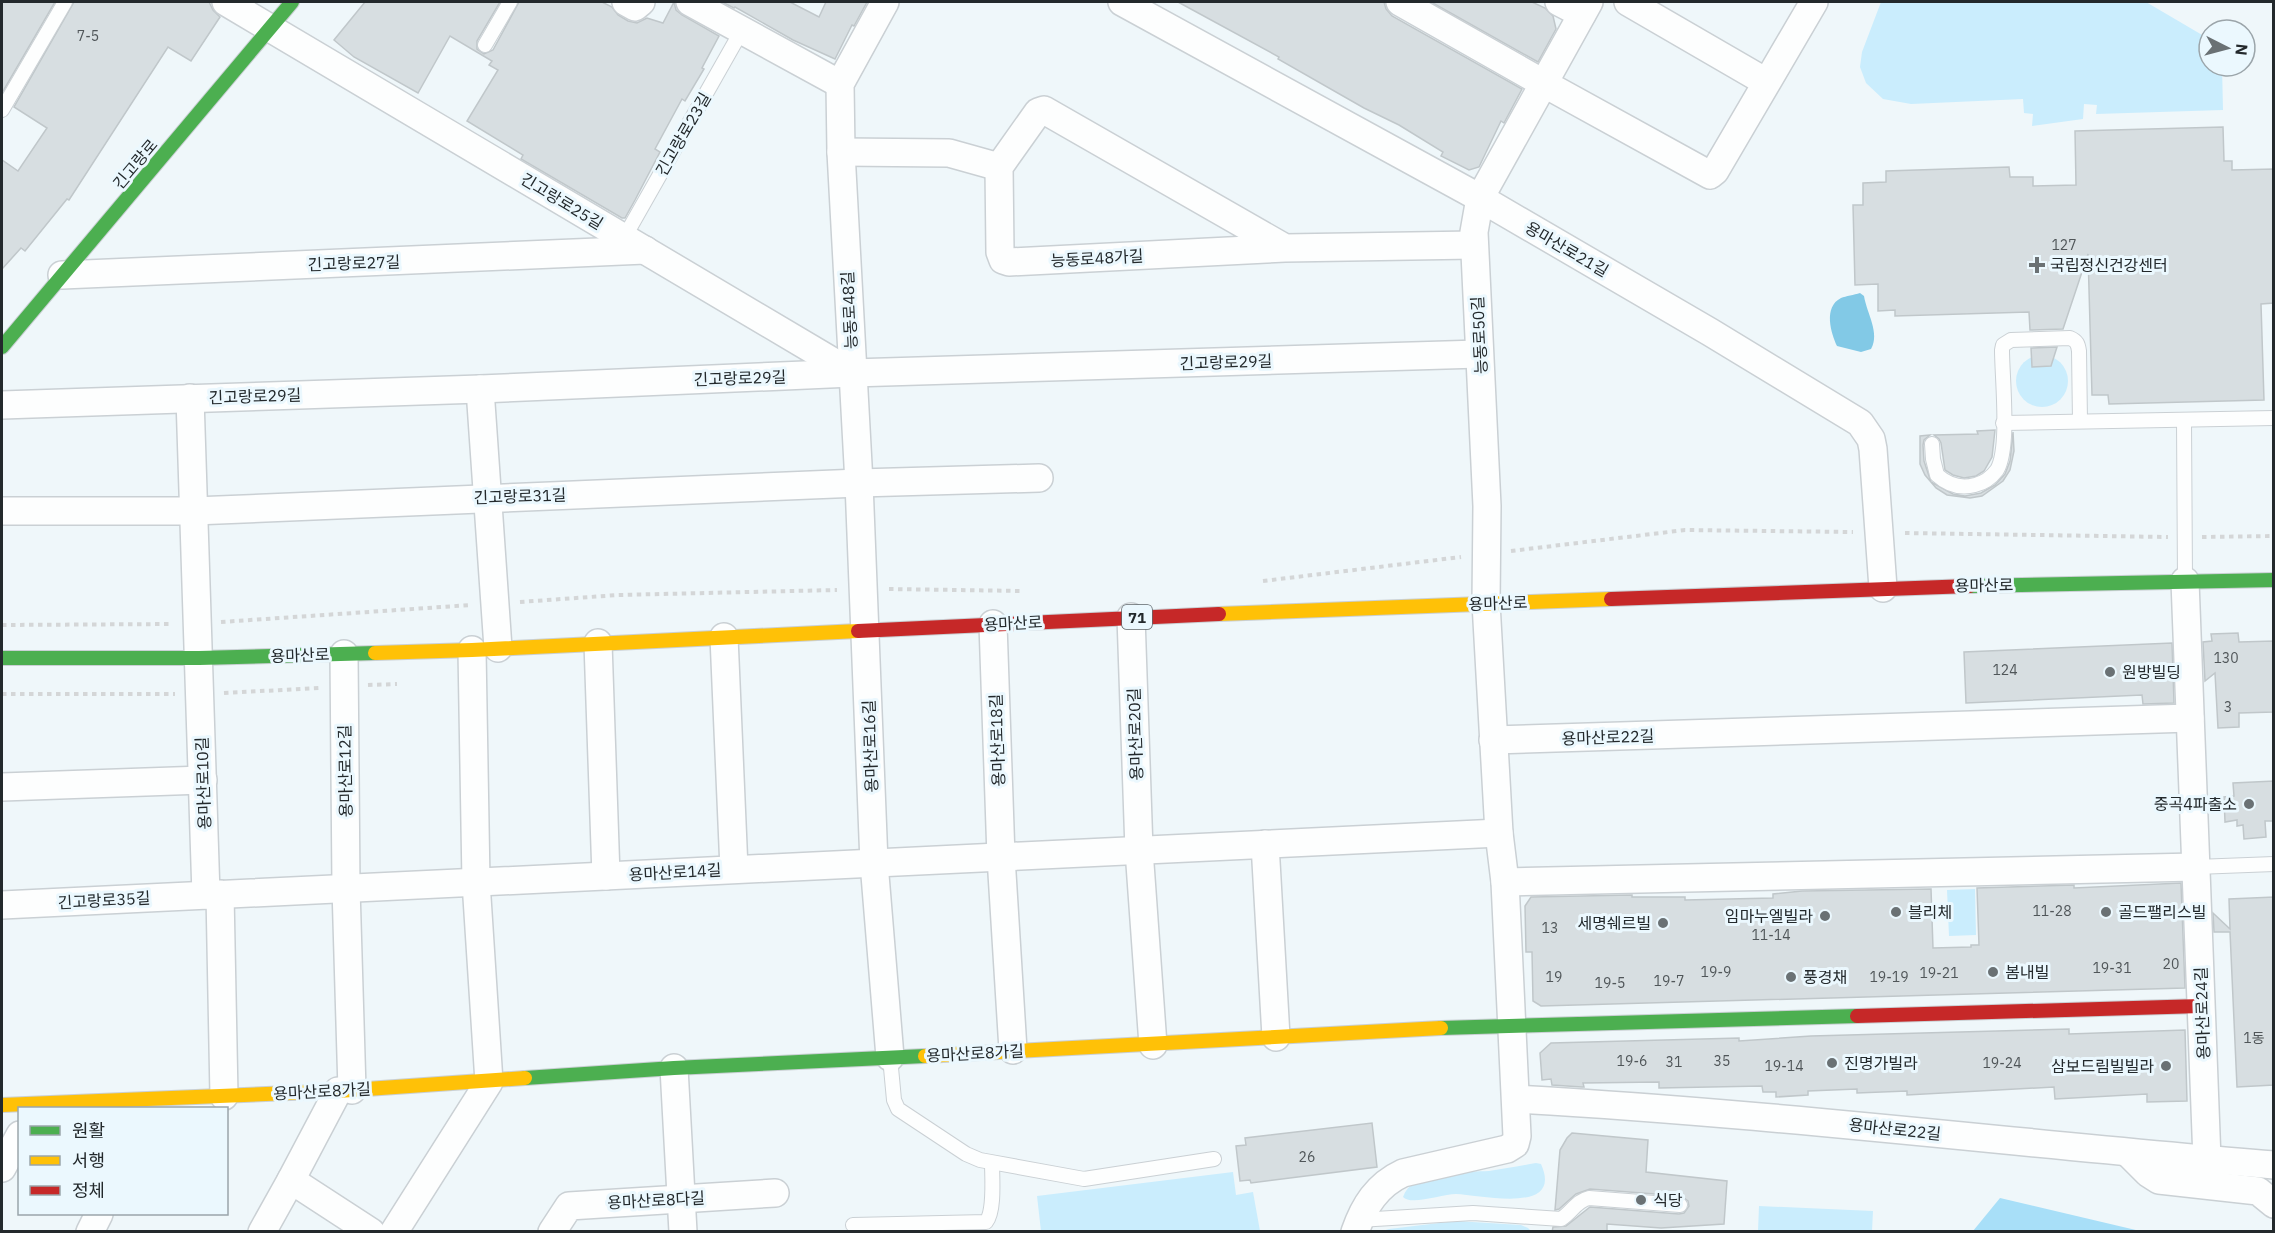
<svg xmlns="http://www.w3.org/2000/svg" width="2275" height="1233" font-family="'IBM Plex Sans','Noto Sans KR',sans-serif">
  <rect width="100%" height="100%" fill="#eff7fa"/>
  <!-- green -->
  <g fill="#caedfd">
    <path d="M1881 2H2146L2209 39V66H2222L2223 110 2096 114 2097 105 2084 104 2083 119 2032 126 2033 114 2024 113 2023 99 1911 104 1883 99 1866 83 1860 67 1862 52Z"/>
    <circle cx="2042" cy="381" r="26"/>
    <path d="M1975 889 1976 935 1949 936 1947 890Z"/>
    <path d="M1536 1163 1541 1164C1564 1215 1481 1195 1456 1194 1442 1194 1411 1206 1403 1197 1415 1165 1462 1173 1489 1171 1504 1169 1520 1166 1536 1163Z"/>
    <path d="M1233 1172 1236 1195 1253 1192 1260 1231H1041L1037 1196Z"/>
    <path d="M1759 1206 1873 1211 1872 1231H1758Z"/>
    <path d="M1456 1221 1521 1225 1528 1228 1531 1231H1382L1389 1229Z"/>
  </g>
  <!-- forest -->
  <path fill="#a8dff8" d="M2000 1198 2140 1231H1973Z"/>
  <!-- water -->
  <path fill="#82c9e6" d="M1860 293 1864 296C1867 314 1880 333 1871 349L1861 352 1837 346C1831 333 1823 307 1841 298 1846 296 1854 295 1860 293Z"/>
  <!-- building -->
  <g fill="#d7dee1" stroke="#c0c7ca" stroke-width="1.5">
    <path d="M2 2H55L2 93Z"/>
    <path d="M74 2H209L213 10 220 17 191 61 168 47 69 200 67 199 25 251 21 248 2 269V160L18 171 47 128 14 107Z"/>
    <path d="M365 2H500L477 41V49L484 54 493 50 519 2H602L612 7 618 15 628 21 637 23 647 18 663 23 674 2 676 10 682 15 719 36 702 68 704 69 685 101 682 99 655 149 660 152 635 200 625 218H622L521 159 523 155 467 121 498 70 489 65 492 61 450 36 418 93 354 57 334 40Z"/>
    <path d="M722 2H790L819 17 826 2H867L854 26 852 25 835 59 793 40 735 7 734 8Z"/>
    <path d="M1178 2H1384L1386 9 1392 16 1522 89 1504 123 1501 121 1479 167 1469 170 1441 156 1443 152 1399 125 1364 108 1278 59 1279 57Z"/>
    <path d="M1431 2H1532L1545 8 1553 16 1556 29 1538 62Z"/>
    <path d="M2223 127 2224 161H2232V170L2274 169V303L2261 304 2264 400 2109 404 2108 395H2092L2088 254 2063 329 2030 330 2029 312 1895 316V310L1878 311V284L1855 285 1853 205H1863V183L1886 182V171L2009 167 2010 177H2033V186L2076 185 2075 131Z"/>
    <path d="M2057 347 2051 366 2032 367 2031 348Z"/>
    <path d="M1995 430 1992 457 1984 471 1976 476 1964 478 1953 475 1945 470 1941 443 1939 439 1934 435 1978 434 1977 431Z"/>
    <path d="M2013 432 2014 451 2010 470 2003 481 1982 496 1970 498 1947 495 1936 488 1925 475 1920 464V436L1930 435 1924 440 1923 445 1924 461 1931 482 1953 494 1965 496 1981 493 1995 485 2005 474 2010 461Z"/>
    <path d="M2238 633 2239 642 2274 641V712L2239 713V727L2218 728 2215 673 2205 681 2203 642 2212 641 2211 634Z"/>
    <path d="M2172 643 2174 703 2143 704 2142 695 1966 703 1964 652Z"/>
    <path d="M2274 781V821H2265L2266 837 2244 839 2243 825 2237 826V820L2225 822 2224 797 2234 796 2233 783Z"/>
    <path d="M2181 883 2185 988 1541 1006 1533 1001 1532 952H1526L1525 906 1531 897 1632 895V897H1685V900L1773 898V894L1802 891 1931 889 1933 948 1971 947V945H1979L1977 888 2074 885V888Z"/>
    <path d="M2274 897V1085L2237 1087 2230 932H2214L2213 913 2230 929 2229 899Z"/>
    <path d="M2069 1029V1034L2185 1030 2187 1101 2147 1102V1094L2055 1099 2054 1087 1907 1095V1091L1857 1093V1089L1808 1091V1095L1776 1097V1092H1763L1762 1086 1659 1088V1082L1583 1083 1584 1087H1582L1552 1085 1551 1079 1542 1080 1540 1053 1551 1043 1739 1038V1041L1811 1036Z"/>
    <path d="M1372 1123 1377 1167 1251 1183 1250 1180 1240 1181 1236 1146 1246 1145 1245 1138Z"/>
    <path d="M1572 1133 1648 1140 1646 1172 1727 1181 1724 1224 1661 1228 1607 1224V1232H1552L1553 1227 1566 1226 1590 1207 1679 1214 1684 1213 1689 1206 1688 1201 1681 1196 1590 1189 1576 1194 1559 1209 1555 1210 1560 1150 1567 1138Z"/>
  </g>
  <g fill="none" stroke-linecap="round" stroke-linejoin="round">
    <defs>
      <g id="lane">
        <path d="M485 45 510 2"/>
        <path d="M2 110 65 2"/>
        <path d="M624 238 742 30"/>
        <path d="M2184 421 2185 581"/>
        <path d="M2003 423 2274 418"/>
        <path d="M1932 444 1933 459 1937 475C1948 485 1960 489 1975 485 1984 483 1991 478 1997 470 2010 448 2002 378 2002 350L2003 345 2011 340 2070 338C2077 341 2078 344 2079 351L2080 421"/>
        <path d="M2196 867 2274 864"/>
        <path d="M890 1057 894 1100 898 1109 966 1154 980 1160 1084 1179 1214 1159"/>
        <path d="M1359 1220 1473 1213 1561 1219C1572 1212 1576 1201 1589 1198L1680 1205"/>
        <path d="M853 1225 986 1222C995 1211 992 1177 992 1163"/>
      </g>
      <g id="street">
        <path d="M226 2 852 373"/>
        <path d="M626 2 635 7 641 2"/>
        <path d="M690 2 840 84"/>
        <path d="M885 2 840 84 841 152 859 483 874 863 890 1057"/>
        <path d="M1122 2 1480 198 1710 332 1860 423 1871 439 1873 449 1883 588"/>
        <path d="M1400 2 1543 83 1710 175 1715 171 1814 2"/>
        <path d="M1559 2 1582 14"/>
        <path d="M1628 2 1766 82"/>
        <path d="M841 152 949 153 999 167"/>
        <path d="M1285 248 1044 110 1038 112 999 167 1000 252 1003 260 1009 262 1285 248 1474 245"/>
        <path d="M62 275 645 250"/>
        <path d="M480 389 498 648"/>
        <path d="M190 398 206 895"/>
        <path d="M2 405 480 389 852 373 1479 354"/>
        <path d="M2 511H194L859 483 1039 478"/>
        <path d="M2185 581 2207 1160"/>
        <path d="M1131 617 1139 850 1153 1045"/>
        <path d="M993 624 1001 857 1013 1050"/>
        <path d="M724 637 734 869"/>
        <path d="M598 643 606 876"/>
        <path d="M344 654 346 888 352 1090"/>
        <path d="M1493 740 2190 718"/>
        <path d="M2 787 203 780"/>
        <path d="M1265 844 1276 1037"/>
        <path d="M1505 882 2196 867"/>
        <path d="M220 894 224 1096"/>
        <path d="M2 905 1499 833"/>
        <path d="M674 1068 683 1232"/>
        <path d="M1516 1099C1769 1113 2021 1144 2274 1165"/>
        <path d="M2128 1153 2148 1173 2159 1180 2258 1191 2274 1204"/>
        <path d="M2 1168 20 1135"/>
        <path d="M291 1180 371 1232"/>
        <path d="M90 1232 99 1214"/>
        <path d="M262 1232 291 1180 338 1091"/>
        <path d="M394 1232 489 1082 476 882 472 650"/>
        <path d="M552 1232 569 1206 775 1193"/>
        <path d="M1355 1232C1364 1206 1377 1185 1403 1173L1507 1149 1515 1144 1517 1136 1505 882 1499 833 1486 603 1487 506 1474 232 1480 198 1589 2"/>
      </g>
      <g id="fast">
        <path d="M2 347 292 2"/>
        <path d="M1970 586 2274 580"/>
        <path d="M2 658H199L375 653"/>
        <path d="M1441 1028 1857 1016"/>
        <path d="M525 1078 674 1068 925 1056"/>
      </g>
      <g id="slow">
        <path d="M1219 614 1611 599"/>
        <path d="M375 653 472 650 858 631"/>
        <path d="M925 1056 1441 1028"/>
        <path d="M2 1105 338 1091 525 1078"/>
      </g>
      <g id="jam">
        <path d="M1611 599 1970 586"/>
        <path d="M858 631 1219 614"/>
        <path d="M1857 1016 2201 1006"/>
      </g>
    </defs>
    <!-- lane casing -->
    <use href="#lane" stroke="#cad0d4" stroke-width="16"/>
    <!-- street casing -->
    <use href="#street" stroke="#cad0d4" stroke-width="30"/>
    <!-- fast casing -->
    <use href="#fast" stroke="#cad0d4" stroke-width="16"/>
    <!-- slow casing -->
    <use href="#slow" stroke="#cad0d4" stroke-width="16"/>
    <!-- jam casing -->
    <use href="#jam" stroke="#cad0d4" stroke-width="16"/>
    <!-- path -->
    <g stroke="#d4d6d7" stroke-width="4" stroke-dasharray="4.5 4.5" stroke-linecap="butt">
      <path d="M1905 533 2168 537"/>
      <path d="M2202 537 2274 536"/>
      <path d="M1511 551 1685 530 1853 532"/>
      <path d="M1263 581 1461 557"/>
      <path d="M889 589 1023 591"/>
      <path d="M520 602 618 595 837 590"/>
      <path d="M221 622 471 605"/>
      <path d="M2 625 172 624"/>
      <path d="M368 685 397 684"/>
      <path d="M224 693 319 688"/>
      <path d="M2 694H175"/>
    </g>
    <!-- lane -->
    <use href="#lane" stroke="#fdfefe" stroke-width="14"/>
    <!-- street -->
    <use href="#street" stroke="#fdfefe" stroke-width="27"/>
    <!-- fast -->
    <use href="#fast" stroke="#4caf50" stroke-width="14"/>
    <!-- slow -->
    <use href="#slow" stroke="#ffc107" stroke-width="14"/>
    <!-- jam -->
    <use href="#jam" stroke="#c62828" stroke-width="14"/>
  </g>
  <!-- markers -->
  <g fill="#6a7174" stroke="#ebf8fe" stroke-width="2">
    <path d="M2034 256h6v6h6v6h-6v6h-6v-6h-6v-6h6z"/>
    <circle cx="2110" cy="672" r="6"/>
    <circle cx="2249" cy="804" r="6"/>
    <circle cx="1896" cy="912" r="6"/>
    <circle cx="2106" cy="912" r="6"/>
    <circle cx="1825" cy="916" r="6"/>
    <circle cx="1663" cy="923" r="6"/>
    <circle cx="1993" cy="972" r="6"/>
    <circle cx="1791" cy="977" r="6"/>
    <circle cx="1832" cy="1063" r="6"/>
    <circle cx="2166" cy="1066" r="6"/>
    <circle cx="1641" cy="1200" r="6"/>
  </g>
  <g text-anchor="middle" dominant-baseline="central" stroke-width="6" stroke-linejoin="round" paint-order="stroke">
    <!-- number labels -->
    <g font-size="14" fill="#505659">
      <text x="88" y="36">7-5</text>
      <text x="2064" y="245">127</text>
      <text x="2226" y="658">130</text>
      <text x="2005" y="670">124</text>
      <text x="2228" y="707">3</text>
      <text x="2052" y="911">11-28</text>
      <text x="1550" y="928">13</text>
      <text x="1771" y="935">11-14</text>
      <text x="2171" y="964">20</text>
      <text x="2112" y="968">19-31</text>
      <text x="1716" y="972">19-9</text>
      <text x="1939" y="973">19-21</text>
      <text x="1554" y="977">19</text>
      <text x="1889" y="977">19-19</text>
      <text x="1669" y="981">19-7</text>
      <text x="1610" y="983">19-5</text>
      <text x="2254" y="1038">1동</text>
      <text x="1632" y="1061">19-6</text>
      <text x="1722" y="1061">35</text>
      <text x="1674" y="1062">31</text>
      <text x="2002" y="1063">19-24</text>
      <text x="1784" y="1066">19-14</text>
      <text x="1307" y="1157">26</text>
    </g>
    <!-- shield labels -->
    <rect fill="#ebf8fe" stroke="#5f676b" stroke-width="1.5" x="1122" y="605" width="30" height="24" rx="4.5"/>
    <g font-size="15" font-weight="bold" fill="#23292c">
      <text x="1137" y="617">71</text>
    </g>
    <!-- street labels -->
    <g font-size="16" fill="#23292c" stroke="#ebf8fe">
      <text transform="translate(683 134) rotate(-60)">긴고랑로23길</text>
      <text transform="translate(135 164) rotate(-50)">긴고랑로</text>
      <text transform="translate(562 201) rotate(31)">긴고랑로25길</text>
      <text transform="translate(1567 249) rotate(30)">용마산로21길</text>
      <text transform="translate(1097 258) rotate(-3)">능동로48가길</text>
      <text transform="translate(354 263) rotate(-2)">긴고랑로27길</text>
      <text transform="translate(849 310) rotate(-93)">능동로48길</text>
      <text transform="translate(1479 335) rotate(-93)">능동로50길</text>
      <text transform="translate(1226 362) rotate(-2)">긴고랑로29길</text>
      <text transform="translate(740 378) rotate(-2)">긴고랑로29길</text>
      <text transform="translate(255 396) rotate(-2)">긴고랑로29길</text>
      <text transform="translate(520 496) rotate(-2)">긴고랑로31길</text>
      <text transform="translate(1984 585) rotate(-1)">용마산로</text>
      <text transform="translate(1498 603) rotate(-2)">용마산로</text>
      <text transform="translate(1013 623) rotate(-3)">용마산로</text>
      <text transform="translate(300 655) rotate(-2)">용마산로</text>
      <text transform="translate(1135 734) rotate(-92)">용마산로20길</text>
      <text transform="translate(1608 737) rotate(-2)">용마산로22길</text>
      <text transform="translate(997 740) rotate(-92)">용마산로18길</text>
      <text transform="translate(870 746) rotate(-92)">용마산로16길</text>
      <text transform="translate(345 771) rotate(-91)">용마산로12길</text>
      <text transform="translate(203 783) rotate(-92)">용마산로10길</text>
      <text transform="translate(675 872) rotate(-3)">용마산로14길</text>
      <text transform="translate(104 900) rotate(-3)">긴고랑로35길</text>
      <text transform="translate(2202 1013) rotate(-92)">용마산로24길</text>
      <text transform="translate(975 1053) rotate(-3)">용마산로8가길</text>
      <text transform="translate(322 1091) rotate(-3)">용마산로8가길</text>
      <text transform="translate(1895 1129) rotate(6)">용마산로22길</text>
      <text transform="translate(656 1200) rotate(-3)">용마산로8다길</text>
    </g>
    <!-- poi labels -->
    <g font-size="16" fill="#23292c" stroke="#ebf8fe" text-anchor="start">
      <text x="2050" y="265">국립정신건강센터</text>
      <text x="2122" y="672">원방빌딩</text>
      <text x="2237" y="804" text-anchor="end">중곡4파출소</text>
      <text x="1908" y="912">블리체</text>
      <text x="2118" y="912">골드팰리스빌</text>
      <text x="1813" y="916" text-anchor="end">임마누엘빌라</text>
      <text x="1651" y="923" text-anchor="end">세명쉐르빌</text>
      <text x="2005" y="972">봄내빌</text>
      <text x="1803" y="977">풍경채</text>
      <text x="1844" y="1063">진명가빌라</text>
      <text x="2154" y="1066" text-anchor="end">삼보드림빌빌라</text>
      <text x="1653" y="1200">식당</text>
    </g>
  </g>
  <!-- border -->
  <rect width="2275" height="1233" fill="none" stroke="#23292c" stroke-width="6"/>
  <!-- legend -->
  <rect x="18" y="1107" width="210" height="108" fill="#ebf8fe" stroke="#9ba5aa" stroke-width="1.5"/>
  <rect x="30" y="1126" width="30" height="9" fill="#4caf50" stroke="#9ba5aa" stroke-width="1.5"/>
  <text x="72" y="1137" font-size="18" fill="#23292c">원활</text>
  <rect x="30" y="1156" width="30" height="9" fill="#ffc107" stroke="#9ba5aa" stroke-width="1.5"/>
  <text x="72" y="1167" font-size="18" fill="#23292c">서행</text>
  <rect x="30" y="1186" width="30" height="9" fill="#c62828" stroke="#9ba5aa" stroke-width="1.5"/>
  <text x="72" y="1197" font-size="18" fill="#23292c">정체</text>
  <!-- north arrow -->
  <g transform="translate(2227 48) rotate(96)"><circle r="28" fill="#ebf8fe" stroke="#9ba5aa" stroke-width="1.5"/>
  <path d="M0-4.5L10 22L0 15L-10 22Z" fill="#6a7174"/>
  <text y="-9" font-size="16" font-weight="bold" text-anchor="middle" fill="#23292c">N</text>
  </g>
</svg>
